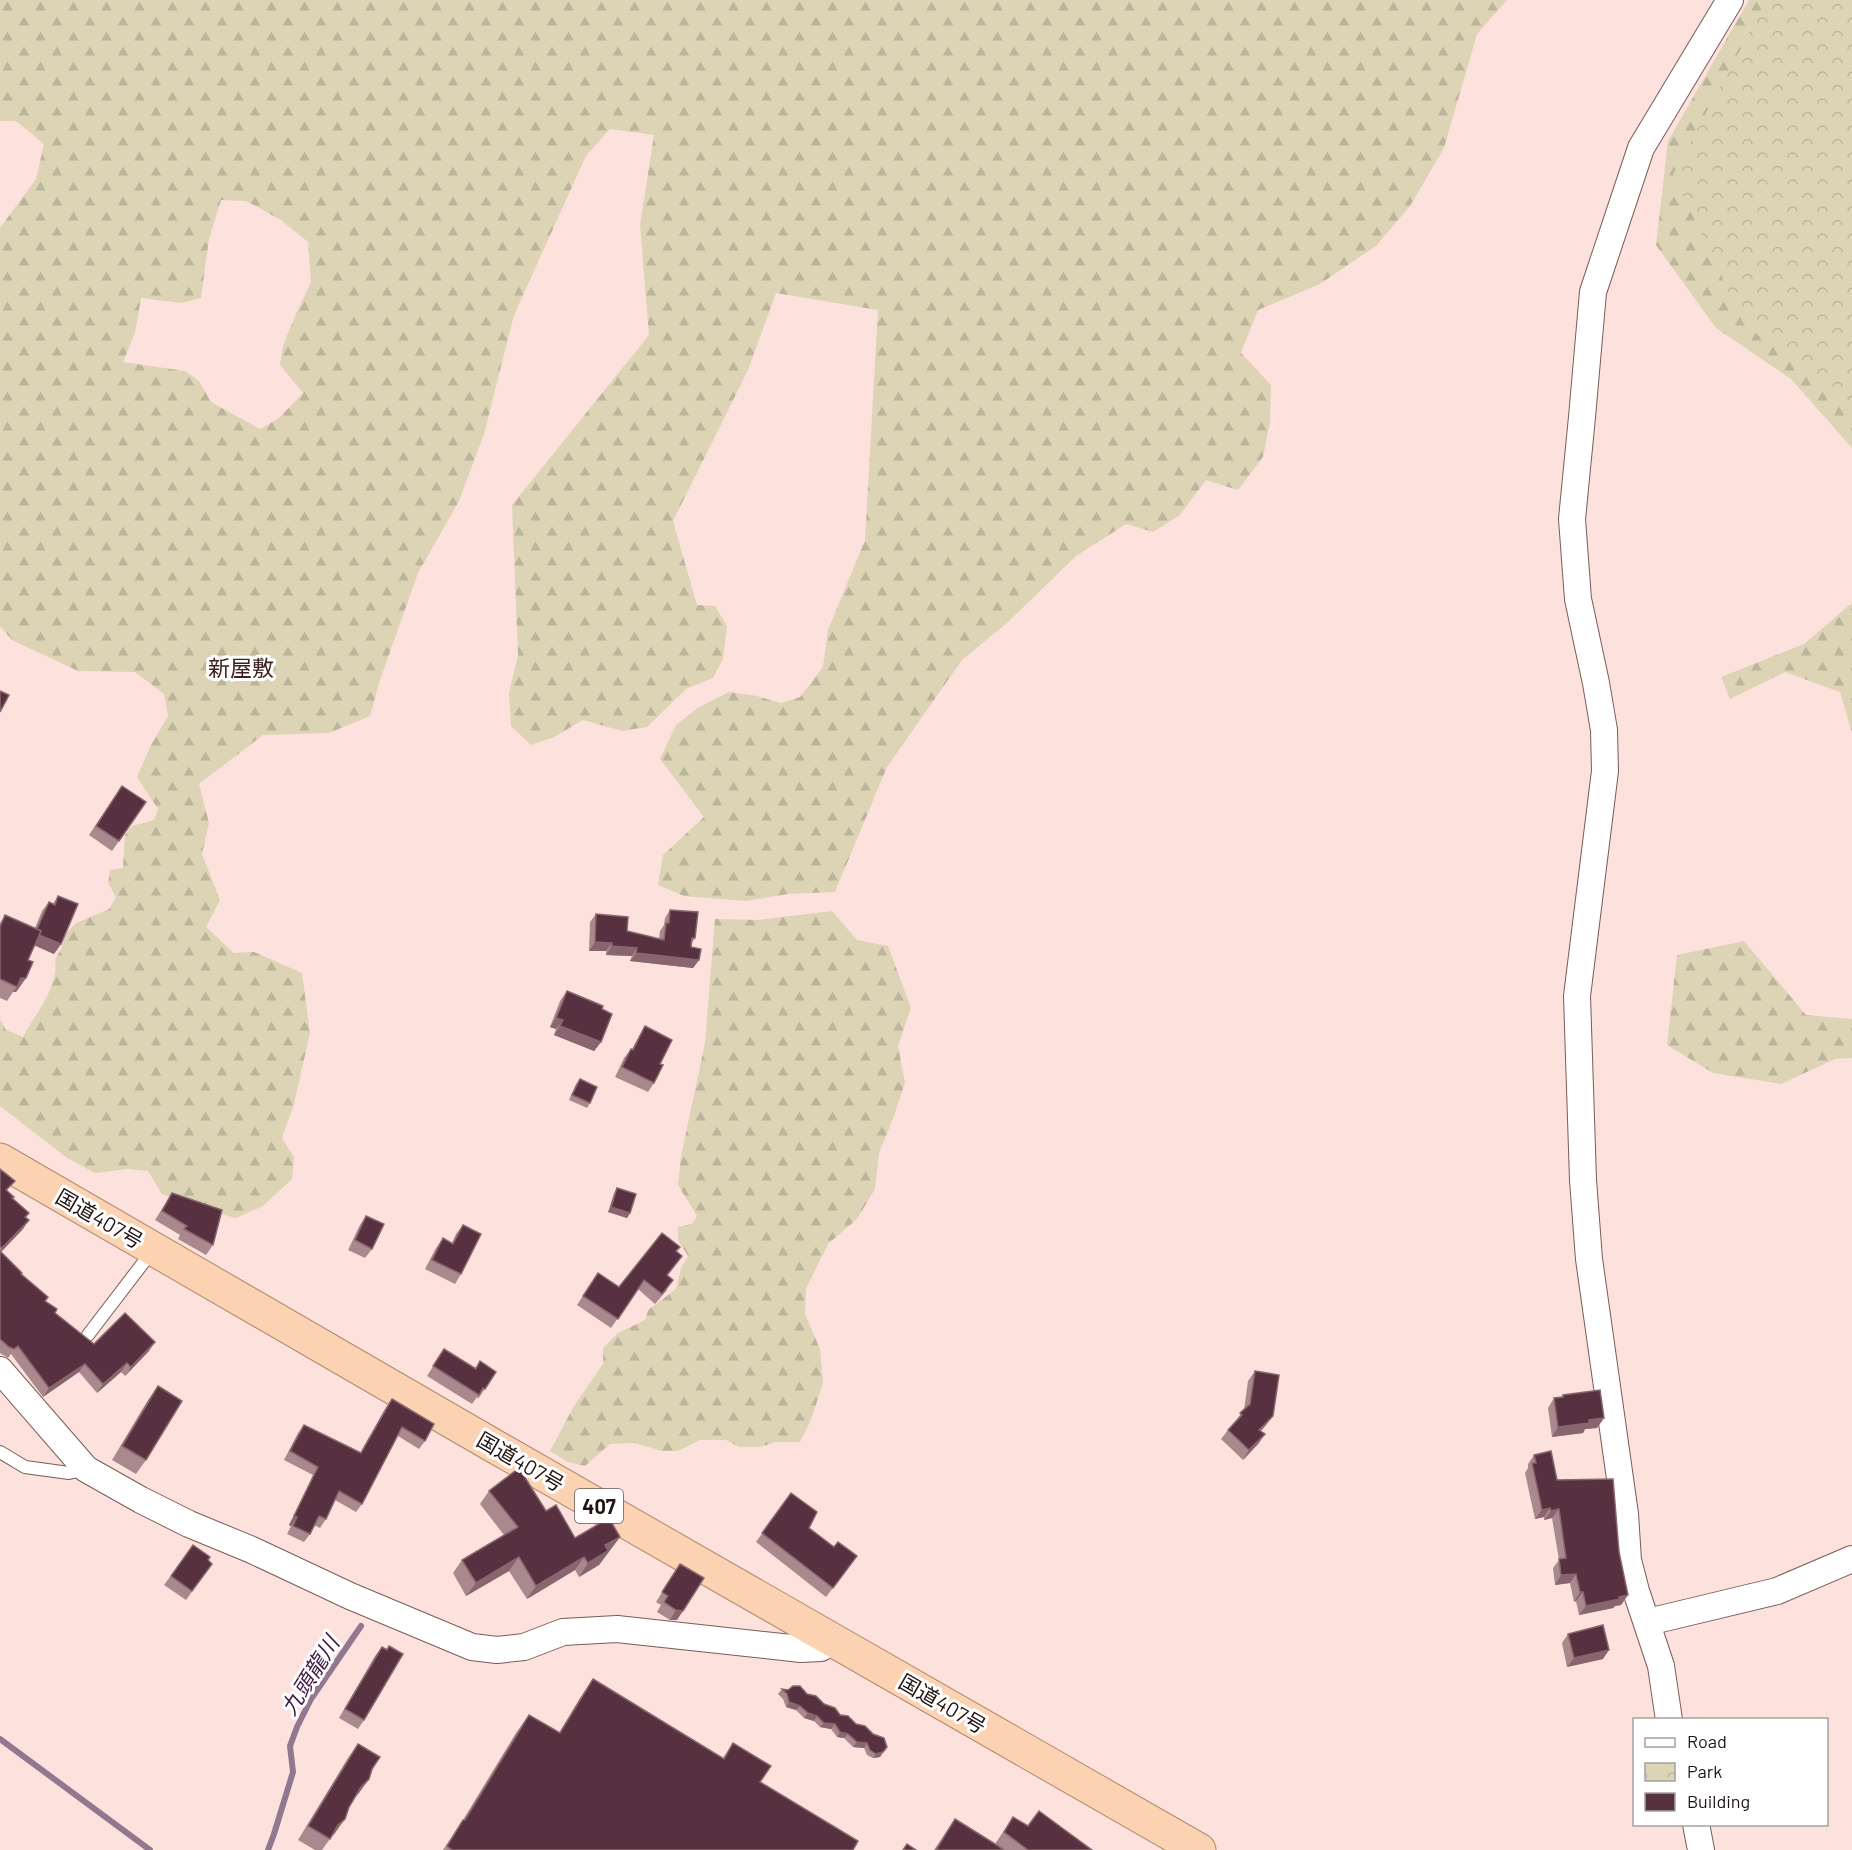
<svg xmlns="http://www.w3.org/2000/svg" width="1852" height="1850" font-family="Barlow,'Noto Sans JP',sans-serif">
  <defs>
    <pattern id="forest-firs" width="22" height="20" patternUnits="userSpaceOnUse" patternTransform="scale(1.5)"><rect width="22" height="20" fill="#ddd4b5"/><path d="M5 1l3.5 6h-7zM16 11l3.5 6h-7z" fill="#bdb59b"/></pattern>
    <pattern id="park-crowns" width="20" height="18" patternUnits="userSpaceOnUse" patternTransform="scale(1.5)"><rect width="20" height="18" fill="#ddd4b5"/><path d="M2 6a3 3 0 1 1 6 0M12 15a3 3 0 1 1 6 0" fill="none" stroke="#bdb59b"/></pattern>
  </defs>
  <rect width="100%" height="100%" fill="#fde1dd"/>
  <!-- forest -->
  <g fill="url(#forest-firs)" fill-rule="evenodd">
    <path d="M0 0H1507L1477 34 1444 148 1410 206 1376 246 1320 284 1258 310 1241 353 1271 385 1270 422 1263 457 1238 490 1206 480 1180 515 1153 532 1126 524 1076 556 1007 623 962 660 887 767 835 892 788 894 746 901 684 896 658 885 663 855 704 817 660 759 676 725 699 707 729 692 757 696 781 703 800 697 823 667 828 630 865 540 878 310 776 293 748 370 673 521 697 605 715 606 727 626 723 659 713 678 686 689 647 727 622 731 583 720 554 737 531 745 511 726 509 693 518 655 512 505 649 335 640 225 654 135 610 129 586 156 514 315 484 434 459 501 418 573 380 680 370 716 329 733 263 735 199 784 209 823 202 854 220 900 206 927 234 953 254 952 302 973 310 1033 294 1104 282 1138 294 1157 292 1179 263 1206 236 1218 201 1209 162 1194 148 1171 128 1169 95 1173 67 1158 0 1106V1019L6 1030 23 1037C36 1013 59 987 55 960L61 949 65 935 76 923 109 909 116 897 108 883 110 870 123 868 125 835 132 826 154 820 158 809 137 777 151 745 168 716 164 694 135 672 78 671 12 640 0 626V228L36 179 44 144 16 121H0ZM221 200 246 201 281 220 308 242 311 282 296 314 283 345 280 365 303 393 279 418 260 429 211 402 199 381 185 371 123 362 135 333 141 298 182 303 201 298 209 239Z"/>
    <path d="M1749 0H1852V448L1791 379 1716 328 1656 245 1668 141Z"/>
    <path d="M1852 603V733L1840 692 1785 672 1730 699 1721 677 1804 644Z"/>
    <path d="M832 911 857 940 888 946 911 1008 898 1046 905 1083 893 1119 879 1153 875 1189 857 1219 828 1244 806 1289 805 1314 820 1349 823 1383 811 1420 800 1442H776L760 1447H739L726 1440H700L678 1451H662L635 1443 610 1444 585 1466 568 1462 550 1451 574 1406 603 1364V1348L618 1333 645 1320 648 1310 676 1289 681 1268 688 1256 678 1240V1227L692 1224 697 1216 678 1185 681 1156 705 1043 715 919 758 920Z"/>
    <path d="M1744 941 1806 1015 1852 1019V1058L1835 1059 1781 1084 1713 1073 1667 1045 1677 955Z"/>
  </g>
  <!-- park -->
  <path fill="url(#park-crowns)" d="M1767 0H1852V410L1743 323 1673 174Z"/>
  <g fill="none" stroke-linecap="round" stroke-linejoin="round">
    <!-- stream -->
    <g stroke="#917890" stroke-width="6">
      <path d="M0 1739 150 1850"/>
      <path d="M268 1850 274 1834 293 1772 290 1746 297 1727 311 1699 361 1626"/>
    </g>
    <defs>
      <g id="service">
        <path d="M88 1335 153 1250"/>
        <path d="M0 1452 25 1467 69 1473 86 1469"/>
      </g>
      <g id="minor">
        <path d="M0 1370 86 1469 141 1500 189 1524 252 1550 350 1596 472 1647 497 1650 524 1647 563 1632 617 1629 801 1649 821 1648 833 1640"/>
        <path d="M1648 1622 1777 1591 1852 1559"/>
        <path d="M1669 1720 1661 1666 1636 1591 1628 1560 1625 1514 1589 1259 1583 1180 1577 996 1605 771 1604 730 1596 683 1578 599 1572 519 1582 417 1593 292 1641 148 1730 0"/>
        <path d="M1696 1824 1701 1850"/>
      </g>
      <path id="trunk" d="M0 1160 494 1446 1199 1850"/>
    </defs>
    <!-- service casing -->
    <use href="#service" stroke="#795c58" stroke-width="14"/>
    <!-- minor casing -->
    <use href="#minor" stroke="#795c58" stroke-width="28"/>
    <!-- trunk casing -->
    <use href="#trunk" stroke="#ae896e" stroke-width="35"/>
    <!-- service -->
    <use href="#service" stroke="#fff" stroke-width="12"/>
    <!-- minor -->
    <use href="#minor" stroke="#fff" stroke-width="26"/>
    <!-- trunk -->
    <use href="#trunk" stroke="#fbd2b2" stroke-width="33"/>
  </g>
  <!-- wall -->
  <g fill="#aa898e">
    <path d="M122 786 146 802 112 851 89 835Z"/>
    <path d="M58 896 61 944 54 954 34 945 28 960 26 978 16 992H13L7 1001 0 998V923L5 915 35 928 42 911 49 902 53 904Z"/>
    <path d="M670 910 695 938 691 944V947L699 960 693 968 630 961 632 956 606 955V951H589L590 922 596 914 627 931 659 939 660 931 664 925 665 918Z"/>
    <path d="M567 991 602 1009 601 1042 594 1051 554 1035 556 1029 550 1027 560 1001Z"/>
    <path d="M645 1026 660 1064 654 1083 648 1092 615 1077 624 1058 631 1049H632L639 1036Z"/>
    <path d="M580 1079 590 1103 587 1108 569 1100 576 1084Z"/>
    <path d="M0 1169 8 1191 12 1198 29 1213 26 1218 29 1220 22 1230 1 1252 46 1301 55 1313 94 1344 149 1351 125 1376 121 1372 97 1393 79 1372 43 1397 11 1354 8 1358 0 1353Z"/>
    <path d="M617 1188 630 1213 627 1218 608 1212 614 1193Z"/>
    <path d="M172 1193 213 1245 206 1255 178 1239 180 1235 155 1220Z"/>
    <path d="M366 1216 372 1249 365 1258 348 1250 360 1225Z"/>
    <path d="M463 1225 461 1274 455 1284 425 1269 436 1248 443 1238 452 1243 456 1234Z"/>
    <path d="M677 1251 675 1265 667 1276V1290L655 1304 638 1289 611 1328 577 1305 598 1273 619 1287Z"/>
    <path d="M444 1349 475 1368 480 1361 496 1372 478 1399 477 1397 472 1404 427 1376Z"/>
    <path d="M1255 1371 1266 1425 1261 1431 1265 1434 1258 1444 1243 1460 1221 1439 1244 1410 1248 1381Z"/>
    <path d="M158 1386 146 1460 136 1474 112 1460 148 1400Z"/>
    <path d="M1563 1395 1604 1418 1597 1428 1585 1429 1583 1433 1552 1437 1548 1408 1554 1398 1561 1397Z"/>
    <path d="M392 1399 425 1441 419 1449 398 1436 362 1504 356 1512 335 1500 326 1519 320 1528 314 1525 310 1534 304 1542 287 1534 291 1526 289 1525 313 1475 284 1460 298 1433 304 1425 360 1453 386 1407Z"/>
    <path d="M1534 1455 1619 1552 1628 1595 1621 1605 1615 1606 1613 1608 1579 1615 1576 1601 1574 1602 1570 1583 1555 1585 1553 1568 1559 1560 1552 1518 1544 1520V1517L1535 1519 1525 1473 1528 1468V1464Z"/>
    <path d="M489 1491 546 1511 575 1538 620 1537 599 1565 579 1577 575 1570 527 1599 509 1571 466 1596 453 1573 462 1560 504 1535 480 1504Z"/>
    <path d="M791 1493 809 1528 834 1547 857 1556 826 1597 756 1542Z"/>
    <path d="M193 1545 212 1564 186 1600 164 1585Z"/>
    <path d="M680 1564 677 1620H670L657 1612 661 1605 656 1602Z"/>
    <path d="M1568 1634 1603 1659 1567 1667 1562 1643Z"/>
    <path d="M389 1646 364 1720 358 1729 339 1718 375 1656 382 1647 386 1649Z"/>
    <path d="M593 1679 723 1758 733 1743 760 1782 853 1850H443L463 1820 516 1733 529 1715 559 1733 580 1698Z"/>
    <path d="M782 1689 807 1694 856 1724 887 1747 880 1757 873 1758 867 1755 864 1748 853 1747 844 1738 837 1737 831 1729 820 1727 814 1721 804 1718 796 1710 786 1707 783 1699 778 1694Z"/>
    <path d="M358 1744 372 1769 359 1793 355 1797 349 1807 335 1833 332 1836 322 1850H315L298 1840 348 1758Z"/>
    <path d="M1013 1817 1028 1826 1092 1850H934L955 1819 995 1844Z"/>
  </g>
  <!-- shaded-wall -->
  <g fill="#89666f">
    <path d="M35 934 61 944 54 954 29 943Z"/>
    <path d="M595 942 612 943 606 951H589Z"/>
    <path d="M612 946 637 948 632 956 606 955Z"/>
    <path d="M636 953 699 960 693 968 630 961Z"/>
    <path d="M21 978H26L16 992H13L17 987Z"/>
    <path d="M556 1018 563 1020 556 1029 550 1027Z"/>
    <path d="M560 1026 601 1042 594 1051 554 1035Z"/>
    <path d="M611 1207 630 1213 627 1218 608 1212Z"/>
    <path d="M29 1220 22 1230 0 1253 2 1248Z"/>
    <path d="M155 1342 149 1351 125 1376 131 1367Z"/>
    <path d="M127 1363 121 1372 97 1393 103 1384Z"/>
    <path d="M85 1364 79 1372 43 1397 49 1388Z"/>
    <path d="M1273 1416 1266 1425 1253 1439 1259 1430Z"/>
    <path d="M1604 1418 1597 1428 1585 1429 1583 1433 1552 1437 1558 1427 1589 1420Z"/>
    <path d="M1265 1434 1258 1444 1243 1460 1249 1450Z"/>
    <path d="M1550 1508 1544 1517 1535 1519 1542 1510Z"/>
    <path d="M1559 1509 1552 1518 1544 1520 1551 1511Z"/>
    <path d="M294 1516 297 1517 291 1526 289 1525Z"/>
    <path d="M620 1537 599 1565 579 1577 588 1563 605 1545Z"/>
    <path d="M519 1557 509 1571 466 1596 476 1583Z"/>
    <path d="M584 1557 575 1570 527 1599 536 1586Z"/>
    <path d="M1576 1574 1570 1583 1555 1585 1561 1575Z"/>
    <path d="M1580 1592H1583L1576 1601 1574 1602Z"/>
    <path d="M1628 1595 1621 1605 1615 1606 1613 1608 1579 1615 1586 1606Z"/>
    <path d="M676 1610 683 1611 677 1620H670Z"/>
    <path d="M1609 1650 1603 1659 1567 1667 1574 1658Z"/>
    <path d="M789 1702 800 1706 796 1710 786 1707Z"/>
    <path d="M808 1713 817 1716 814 1721 804 1718Z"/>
    <path d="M824 1723 835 1724 831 1729 820 1727Z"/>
    <path d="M840 1732 848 1734 844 1738 837 1737Z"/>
    <path d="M857 1742 867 1743 864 1748 853 1747Z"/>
    <path d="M883 1752 880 1757 873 1758 876 1754Z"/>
    <path d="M369 1779 359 1793 351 1801 361 1787Z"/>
    <path d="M345 1819 335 1833 329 1839 338 1825Z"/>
  </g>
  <!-- building -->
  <g fill="#573140" stroke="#89666f" stroke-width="1.5">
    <path d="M0 691 9 695 0 712Z"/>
    <path d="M122 786 146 802 119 841 96 826Z"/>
    <path d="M58 896 78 904 61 944 39 935 41 931 37 929 49 902 55 905Z"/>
    <path d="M670 910 698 912 695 938H692L691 947 701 949 699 960 636 953 637 948 612 946V943L595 942 596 914 628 917 627 931 664 940 666 923H669Z"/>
    <path d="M5 915 41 931 28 960 33 962 26 978H21L17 987 0 979V927Z"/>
    <path d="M567 991 603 1006 602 1009 612 1014 601 1042 560 1026 563 1020 556 1018Z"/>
    <path d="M645 1026 672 1040 660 1064 663 1065 654 1083 622 1067 631 1049 633 1050Z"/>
    <path d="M580 1079 597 1087 590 1103 572 1095Z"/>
    <path d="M0 1169 15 1181 6 1190 14 1197 12 1198 29 1213 25 1217 29 1220 2 1248 0 1246Z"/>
    <path d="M617 1188 636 1194 630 1213 611 1207Z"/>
    <path d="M172 1193 222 1210 213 1245 184 1229 187 1226 162 1211Z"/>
    <path d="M366 1216 384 1224 372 1249 355 1240Z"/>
    <path d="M463 1225 481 1234 461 1274 432 1260 443 1238 453 1244Z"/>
    <path d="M662 1233 680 1247 676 1251 682 1256 667 1275 673 1280 662 1294 644 1280 618 1319 583 1296 598 1273 619 1287Z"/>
    <path d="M0 1251 22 1273 21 1274 48 1297 45 1301 57 1309 55 1313 94 1344 125 1313 155 1342 131 1367 127 1363 103 1384 85 1364 49 1388 18 1346 14 1349 9 1347 0 1339Z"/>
    <path d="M444 1349 476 1369 480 1361 496 1372 485 1389 483 1388 479 1395 433 1366Z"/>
    <path d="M1255 1371 1279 1375 1273 1416 1259 1430 1265 1434 1249 1450 1228 1430 1242 1415 1240 1413 1250 1404Z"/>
    <path d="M158 1386 182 1401 146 1460 122 1446Z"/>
    <path d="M1600 1390 1604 1418 1589 1420V1423L1558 1427 1554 1398 1563 1397V1395Z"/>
    <path d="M392 1399 434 1424 425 1441 402 1427 362 1504 339 1491 326 1519 319 1516 310 1534 293 1526 297 1517 294 1516 318 1467 290 1451 304 1425 361 1453Z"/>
    <path d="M1551 1451 1557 1480 1613 1479 1619 1552 1628 1595 1619 1597 1620 1599 1586 1606 1583 1592H1580L1576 1574 1561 1575 1559 1559 1566 1558 1559 1509 1551 1511 1550 1508 1542 1510 1532 1463H1536L1534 1455Z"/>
    <path d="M519 1468 546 1511 556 1505 575 1538 609 1518 620 1537 605 1545 608 1551 588 1563 584 1557 536 1586 519 1557 476 1583 462 1560 518 1527 489 1491Z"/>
    <path d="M791 1493 817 1512 809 1528 834 1547 838 1542 857 1556 833 1588 762 1533Z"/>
    <path d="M193 1545 210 1557 208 1560 212 1564 192 1591 171 1576Z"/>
    <path d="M680 1564 704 1578 683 1611 676 1610 664 1602 668 1596 662 1592Z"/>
    <path d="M1603 1625 1609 1650 1574 1658 1568 1634Z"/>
    <path d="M389 1646 403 1654 364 1720 345 1709 382 1647 387 1650Z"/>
    <path d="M593 1679 724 1759 733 1743 771 1766 760 1782 858 1841 853 1850H452L447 1846 463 1820H465L529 1715 560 1733Z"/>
    <path d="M793 1686H800L807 1694 816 1696 824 1704 835 1708 840 1715 848 1716 856 1724 865 1726 873 1734 884 1738 887 1747 883 1752 876 1754 870 1750 867 1743 857 1742 848 1734 840 1732 835 1724 824 1723 817 1716 808 1713 800 1706 789 1702 787 1694 782 1689 788 1690Z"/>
    <path d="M358 1744 380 1757 372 1769 369 1779 361 1787 349 1807 345 1819 338 1825 330 1839 308 1826Z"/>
    <path d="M1039 1811 1092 1850H1028L1004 1832 1013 1817 1028 1826Z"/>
    <path d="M955 1819 1003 1849 1002 1850H936Z"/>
    <path d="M907 1844 916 1850H903Z"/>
  </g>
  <g text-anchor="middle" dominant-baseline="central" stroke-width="6" stroke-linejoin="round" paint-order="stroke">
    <!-- shield labels -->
    <rect fill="#fff" stroke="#645b5a" stroke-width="1.5" x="575" y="1489" width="48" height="34" rx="4.5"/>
    <g font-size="20" font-weight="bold" fill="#211513">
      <text x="599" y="1506">407</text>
    </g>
    <!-- street labels -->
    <g font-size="21" fill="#211513" stroke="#fff">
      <text transform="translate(100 1218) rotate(30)">国道407号</text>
      <text transform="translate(521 1461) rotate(30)">国道407号</text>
      <text transform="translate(943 1703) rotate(30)">国道407号</text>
    </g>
    <!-- neighbourhood labels -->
    <g font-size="22" fill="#3c2320" stroke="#fff">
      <text x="241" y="667">新屋敷</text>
    </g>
    <!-- water labels -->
    <g font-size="22" font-style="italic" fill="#411a47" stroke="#fff">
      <text transform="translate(309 1675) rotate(-58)">九頭龍川</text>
    </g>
  </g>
  <!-- legend -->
  <rect x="1633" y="1718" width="195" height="108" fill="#ffffff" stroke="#a6a1a1" stroke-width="1.5"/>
  <rect x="1645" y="1738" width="30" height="9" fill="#ffffff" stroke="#a6a1a1" stroke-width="1.5"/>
  <text x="1687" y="1748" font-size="18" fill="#211513">Road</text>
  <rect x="1645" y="1763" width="30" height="18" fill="url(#park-crowns)" stroke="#a6a1a1" stroke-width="1.5"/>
  <text x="1687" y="1778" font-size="18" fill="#211513">Park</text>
  <rect x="1645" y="1793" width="30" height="18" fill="#573140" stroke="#a6a1a1" stroke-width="1.5"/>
  <text x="1687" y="1808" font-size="18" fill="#211513">Building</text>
</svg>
